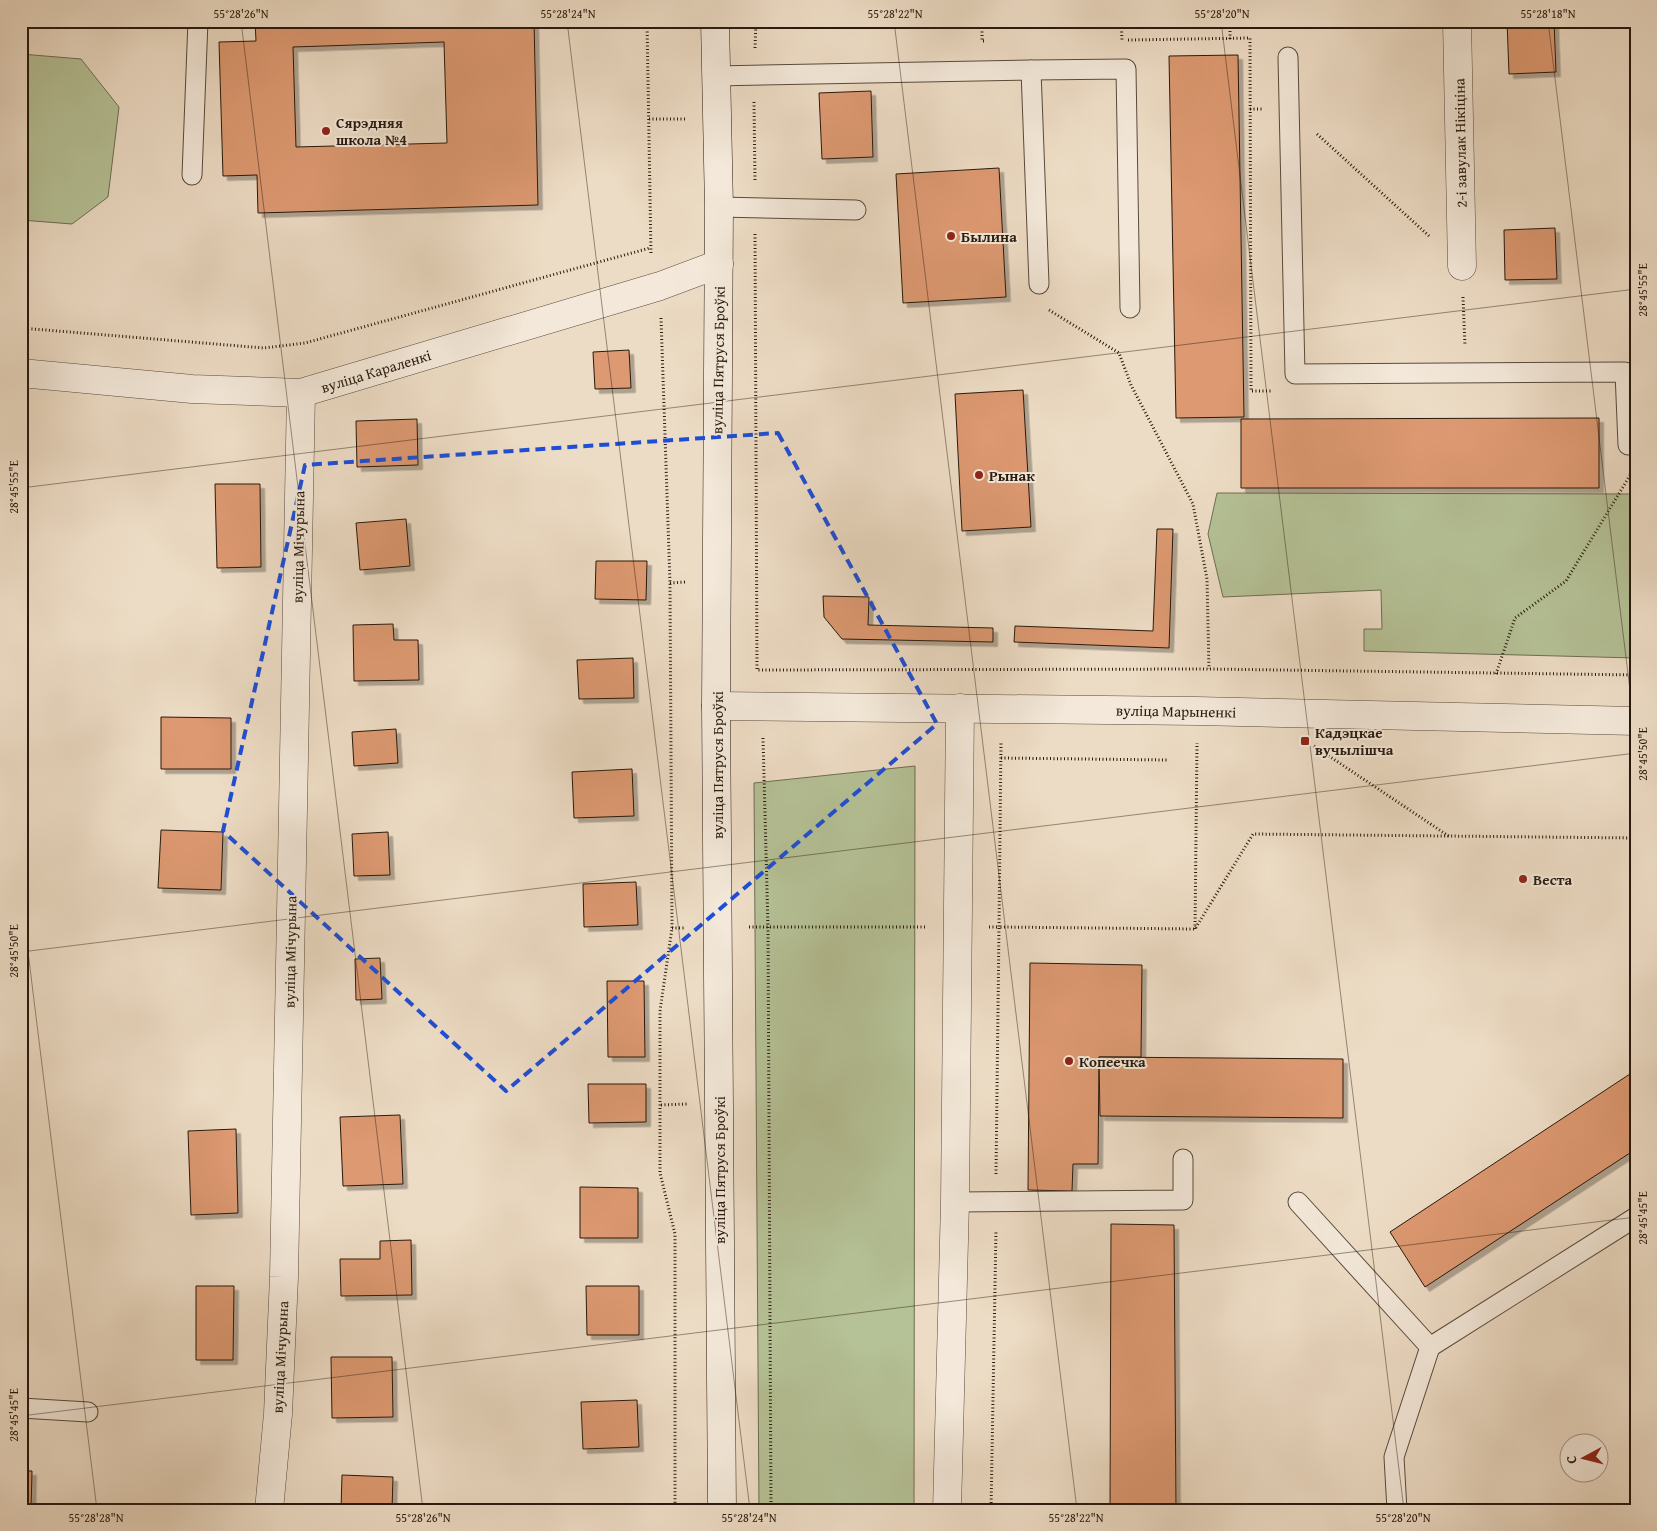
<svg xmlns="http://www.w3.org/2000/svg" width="1657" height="1531" font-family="'Gentium Book Plus',serif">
  <defs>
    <filter id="shadow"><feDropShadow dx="4.5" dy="4.5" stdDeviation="0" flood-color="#0004"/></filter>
  </defs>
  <rect width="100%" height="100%" fill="#eddcc5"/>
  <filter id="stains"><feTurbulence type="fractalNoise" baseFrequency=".004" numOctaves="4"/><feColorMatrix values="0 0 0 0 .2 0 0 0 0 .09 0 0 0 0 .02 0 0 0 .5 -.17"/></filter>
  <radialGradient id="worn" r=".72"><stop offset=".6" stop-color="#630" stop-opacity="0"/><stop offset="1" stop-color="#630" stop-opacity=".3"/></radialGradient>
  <!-- green -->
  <g fill="#b5c196" stroke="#6e6d52">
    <path d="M21 54 81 59 119 107 108 197 72 224 21 220Z"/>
    <path d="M1217 493 1636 494V658L1364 651V629H1382L1381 590 1223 597 1208 534Z"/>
    <path d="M915 766 914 1510H759L754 783Z"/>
  </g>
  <!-- building -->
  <g fill="#dd9971" stroke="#28190d" fill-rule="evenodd" filter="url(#shadow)">
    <path d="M255 21H534L538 205 258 213 257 175 223 176 219 42 256 41ZM444 42 447 143 296 147 293 47Z"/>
    <path d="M1507 21H1554L1556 72 1509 74Z"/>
    <path d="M1238 55 1244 417 1176 418 1169 56Z"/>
    <path d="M871 91 873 157 822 159 819 93Z"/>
    <path d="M999 168 1006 297 903 303 896 174Z"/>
    <path d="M1555 228 1557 279 1505 280 1504 230Z"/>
    <path d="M629 350 631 388 595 389 593 352Z"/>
    <path d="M1023 390 1031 527 962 531 955 394Z"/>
    <path d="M1599 418V488H1241V419Z"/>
    <path d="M417 419 418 465 357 467 356 421Z"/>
    <path d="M215 484H260L261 567 217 568Z"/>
    <path d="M406 519 410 566 360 570 356 523Z"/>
    <path d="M1157 529H1173L1169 648 1014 642 1015 626 1153 631Z"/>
    <path d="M596 561H647L646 600 595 599Z"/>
    <path d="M823 596 869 597 868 625 993 628V642L842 639 824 617Z"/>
    <path d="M393 624 394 640H418L419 680 354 681 353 625Z"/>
    <path d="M633 658 634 698 579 699 577 660Z"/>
    <path d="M161 717 231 718V769H161Z"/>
    <path d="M396 729 398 763 354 766 352 732Z"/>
    <path d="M632 769 634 816 574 818 572 772Z"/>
    <path d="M161 830 223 832 221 890 158 888Z"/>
    <path d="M388 832 390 875 354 876 352 834Z"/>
    <path d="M636 882 638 925 584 927 583 884Z"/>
    <path d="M380 958 382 999 356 1000 355 959Z"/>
    <path d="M1030 963 1142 965 1141 1057H1099L1098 1164H1073L1072 1191 1028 1190Z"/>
    <path d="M607 981H644L645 1057H608Z"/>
    <path d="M1099 1057 1343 1059V1118L1100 1116Z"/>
    <path d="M1636 1070V1149L1425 1287 1390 1232Z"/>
    <path d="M588 1084H646V1122L589 1123Z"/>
    <path d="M400 1115 403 1184 343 1186 340 1117Z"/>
    <path d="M236 1129 238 1213 191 1215 188 1131Z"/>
    <path d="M580 1187 638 1188V1238H580Z"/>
    <path d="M1111 1224 1174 1225 1176 1510H1110Z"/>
    <path d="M411 1240 412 1295 341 1296 340 1259H380V1241Z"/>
    <path d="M196 1286H234L233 1360H196Z"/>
    <path d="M586 1286H639V1335H587Z"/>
    <path d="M331 1357H392L393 1417 332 1418Z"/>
    <path d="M637 1400 639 1447 583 1449 581 1402Z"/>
    <path d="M21 1471H32L31 1510H21Z"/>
    <path d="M342 1475 393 1477 392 1510H341Z"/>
  </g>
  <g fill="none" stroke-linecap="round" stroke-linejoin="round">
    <defs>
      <g id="service">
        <path d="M1288 57 1295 374 1625 372 1628 445H1636"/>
        <path d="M1031 70 1126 69 1130 308"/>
        <path d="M715 76 1031 70 1039 284"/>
        <path d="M192 175 198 21"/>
        <path d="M719 207 856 210"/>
        <path d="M955 1202 1183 1200V1159"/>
        <path d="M1298 1202 1430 1347 1636 1217"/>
        <path d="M21 1408 88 1412"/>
        <path d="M1397 1510 1394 1457 1430 1347"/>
      </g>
      <g id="minor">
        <path d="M1457 21 1462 266"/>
        <path d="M21 373 192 389 301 393 660 286 719 264"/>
        <path d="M269 1510 278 1414 284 1277 301 393"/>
        <path d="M947 1510 955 1202 960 708"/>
      </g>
      <path id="tertiary" d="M716 706 1197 711 1636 721"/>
      <path id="secondary" d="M715 21 719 207 716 706 722 1510"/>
    </defs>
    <!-- service casing -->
    <use href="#service" stroke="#594a3b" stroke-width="21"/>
    <!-- minor casing -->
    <use href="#minor" stroke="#594a3b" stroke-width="29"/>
    <!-- tertiary casing -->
    <use href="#tertiary" stroke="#594a3b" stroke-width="29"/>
    <!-- secondary casing -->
    <use href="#secondary" stroke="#28190d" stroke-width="29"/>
    <!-- path -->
    <g stroke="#28190d" stroke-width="3" stroke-dasharray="1 2.5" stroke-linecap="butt">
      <path d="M647 21 651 255"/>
      <path d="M982 21V41H984"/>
      <path d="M1121 21 1122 40"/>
      <path d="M1230 39V21"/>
      <path d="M1128 40 1250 38 1251 391H1273"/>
      <path d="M755 48 756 21"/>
      <path d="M754 102 755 181"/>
      <path d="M1250 109H1263"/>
      <path d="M649 119H687"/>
      <path d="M1317 134 1429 236"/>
      <path d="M755 234 757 670 1209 669 1636 675"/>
      <path d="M1463 297 1465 346"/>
      <path d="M1049 310 1119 353 1131 385 1193 504 1207 579 1209 669"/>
      <path d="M661 318 670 583 672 928 660 1011V1173L675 1234V1510"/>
      <path d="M21 328 264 348 305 343 650 248"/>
      <path d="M670 583 686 582"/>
      <path d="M1496 674 1515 618 1566 581 1632 472"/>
      <path d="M763 738 768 927 771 1510"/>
      <path d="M1314 746 1450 837"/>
      <path d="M1001 758 1167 760"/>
      <path d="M749 927H925"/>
      <path d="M989 927H999L1001 741"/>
      <path d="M672 928H685"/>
      <path d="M1195 929 1197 743"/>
      <path d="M661 1105 688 1104"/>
      <path d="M996 1174 999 927 1195 929 1253 834 1636 838"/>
      <path d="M991 1510 996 1230"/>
    </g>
    <!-- service -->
    <use href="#service" stroke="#f3e8d9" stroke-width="19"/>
    <!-- minor -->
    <use href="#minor" stroke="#f3e8d9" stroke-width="28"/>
    <!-- tertiary -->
    <use href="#tertiary" stroke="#f3e8d9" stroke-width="28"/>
    <!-- secondary -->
    <use href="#secondary" stroke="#f3e8d9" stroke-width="28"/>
  </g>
  <!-- marked area -->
  <path fill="none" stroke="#1d4ed8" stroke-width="4" stroke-dasharray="10 6" stroke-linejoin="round" d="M778 433 937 724 506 1091 223 831 305 465Z"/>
  <!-- ticks -->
  <path fill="none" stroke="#28190d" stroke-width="1" stroke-opacity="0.45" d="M241 21 423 1510M567 21 750 1510M894 21 1077 1510M1221 21 1404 1510M1548 21 1636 739M21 24 41 21M21 488 1636 289M21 895 97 1510M21 952 1636 753M21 1416 1636 1217"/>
  <!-- markers -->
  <g fill="#8f2418" stroke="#f3e8d9" stroke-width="2">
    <circle cx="326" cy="131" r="5"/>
    <circle cx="951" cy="236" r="5"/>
    <circle cx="979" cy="475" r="5"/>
    <rect x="1300" y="736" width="10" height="10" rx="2.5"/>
    <circle cx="1523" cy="879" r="5"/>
    <circle cx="1069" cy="1061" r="5"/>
  </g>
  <g text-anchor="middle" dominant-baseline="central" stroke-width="4" stroke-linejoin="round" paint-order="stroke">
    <!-- poi labels -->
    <g font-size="15" font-weight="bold" fill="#28190d" stroke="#f3e8d9" text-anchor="start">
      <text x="336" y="122">Сярэдняя<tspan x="336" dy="17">школа №4</tspan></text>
      <text x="961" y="236">Былина</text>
      <text x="989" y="475">Рынак</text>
      <text x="1315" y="732">Кадэцкае<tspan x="1315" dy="17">вучылішча</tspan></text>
      <text x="1533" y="879">Веста</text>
      <text x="1079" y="1061">Копеечка</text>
    </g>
    <!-- street labels -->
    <g font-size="15" fill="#28190d" stroke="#f3e8d9">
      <text transform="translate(1460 143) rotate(-91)">2-і завулак Нікіціна</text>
      <text transform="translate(718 360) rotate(-89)">вуліца Пятруся Броўкі</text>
      <text transform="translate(376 371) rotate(-17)">вуліца Караленкі</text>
      <text transform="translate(298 547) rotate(-89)">вуліца Мічурына</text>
      <text transform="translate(1176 711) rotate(1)">вуліца Марыненкі</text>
      <text transform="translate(717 765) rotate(-90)">вуліца Пятруся Броўкі</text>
      <text transform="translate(290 952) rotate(-89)">вуліца Мічурына</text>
      <text transform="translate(719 1170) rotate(-90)">вуліца Пятруся Броўкі</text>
      <text transform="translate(280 1357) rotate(-87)">вуліца Мічурына</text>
    </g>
  </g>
  <!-- margin -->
  <rect width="1657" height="1531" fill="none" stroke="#eddcc5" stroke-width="55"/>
  <!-- north arrow -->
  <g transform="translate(1584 1458) rotate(263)"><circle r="24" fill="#f3e8d9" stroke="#a29587"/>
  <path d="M0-4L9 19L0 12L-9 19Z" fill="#8f2418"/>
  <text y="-8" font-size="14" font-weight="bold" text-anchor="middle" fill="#28190d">С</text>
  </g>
  <rect x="28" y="28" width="1602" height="1476" fill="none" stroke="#28190d" stroke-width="2"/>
  <g font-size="12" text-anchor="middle" fill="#28190d">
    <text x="241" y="18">55°28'26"N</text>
    <text x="568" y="18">55°28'24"N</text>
    <text x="895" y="18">55°28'22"N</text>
    <text x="1222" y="18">55°28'20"N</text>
    <text x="1548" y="18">55°28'18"N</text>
    <text transform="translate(1643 290) rotate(-90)" y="4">28°45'55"E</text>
    <text transform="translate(14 487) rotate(-90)" y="4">28°45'55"E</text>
    <text transform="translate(1643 754) rotate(-90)" y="4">28°45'50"E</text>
    <text transform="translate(14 951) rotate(-90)" y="4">28°45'50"E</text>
    <text transform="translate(1643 1218) rotate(-90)" y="4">28°45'45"E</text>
    <text transform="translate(14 1415) rotate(-90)" y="4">28°45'45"E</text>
    <text x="96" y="1522">55°28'28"N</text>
    <text x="423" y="1522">55°28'26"N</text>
    <text x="749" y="1522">55°28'24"N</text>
    <text x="1076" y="1522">55°28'22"N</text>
    <text x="1403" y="1522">55°28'20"N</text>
  </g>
  <rect width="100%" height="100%" filter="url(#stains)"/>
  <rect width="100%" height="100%" fill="url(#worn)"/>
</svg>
